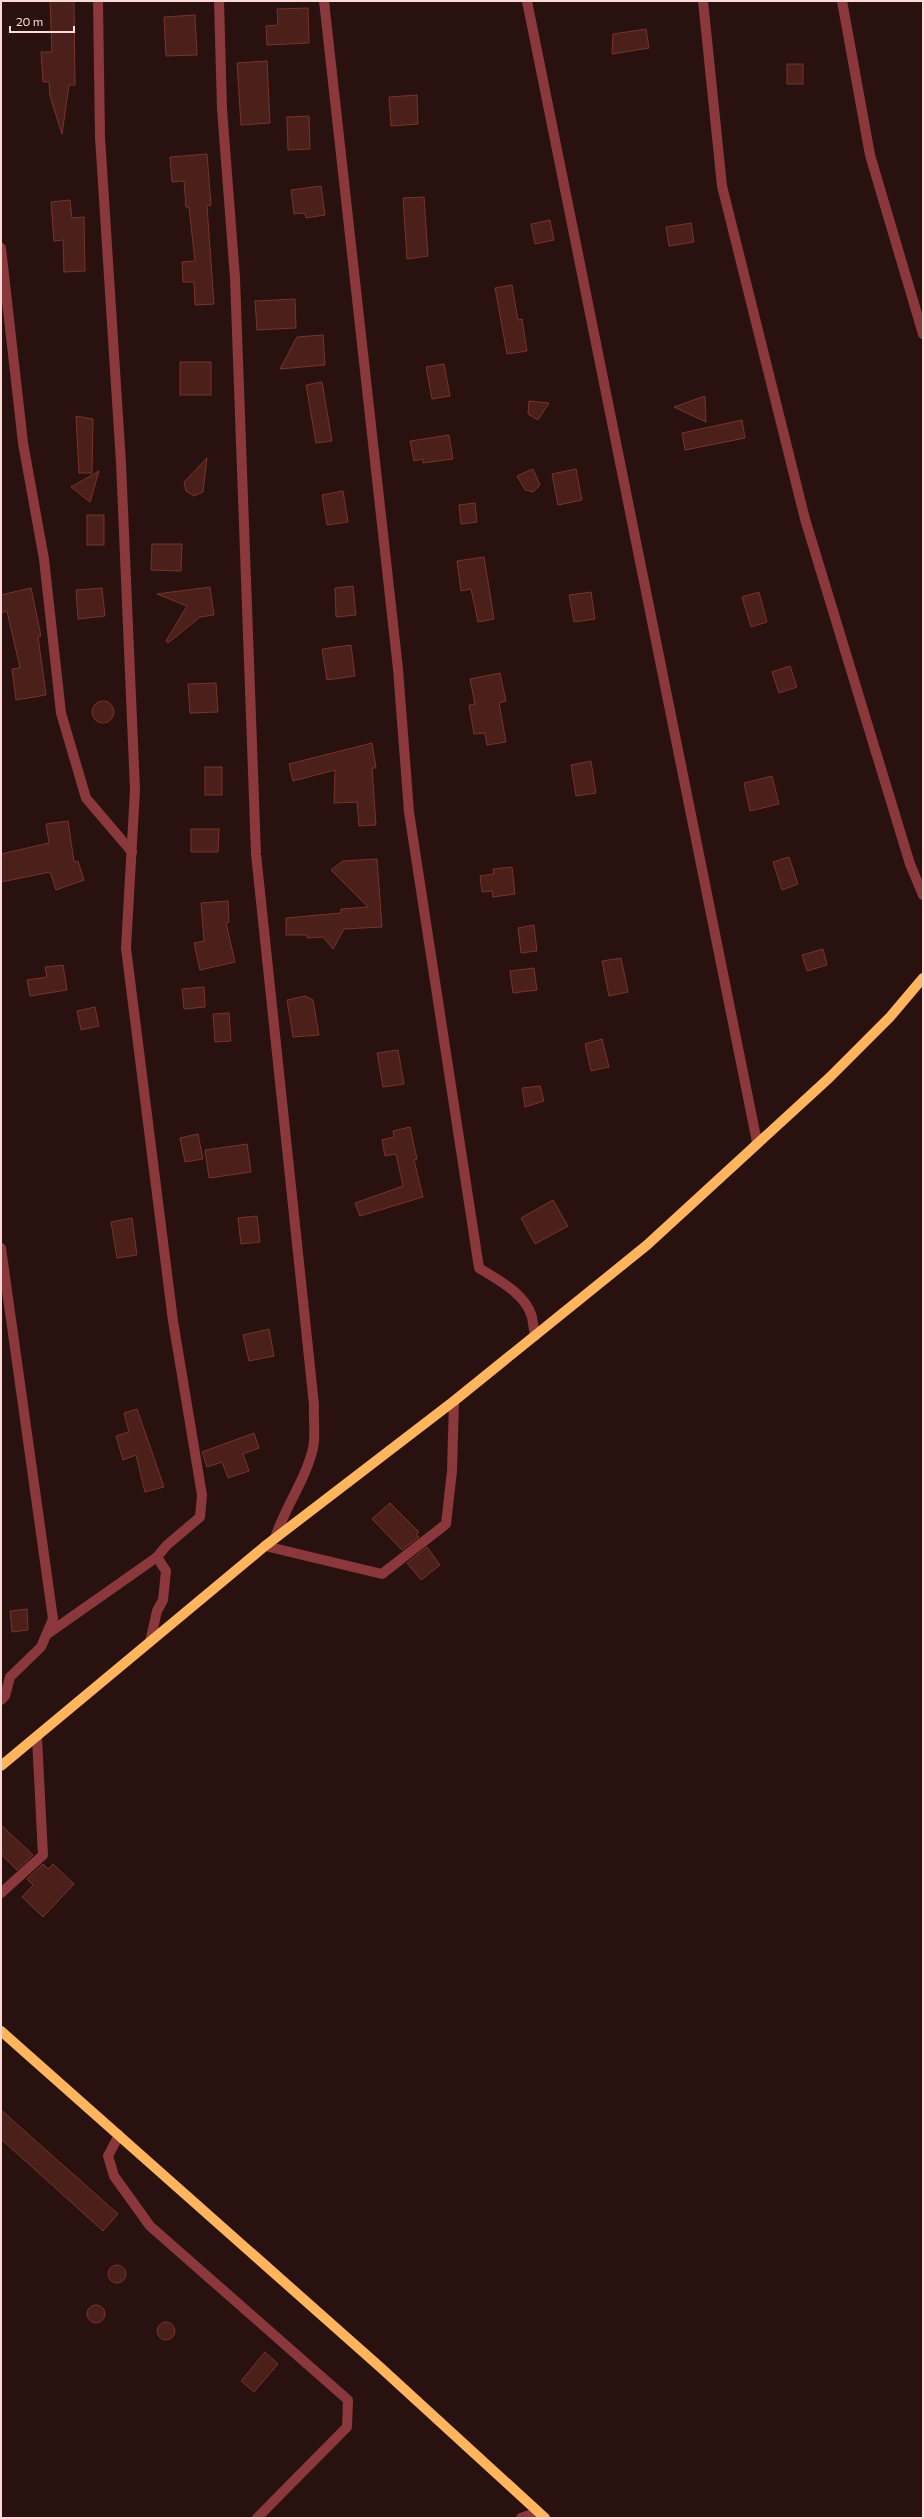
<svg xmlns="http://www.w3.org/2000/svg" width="924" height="2519" font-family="Commissioner,sans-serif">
  <rect width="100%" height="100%" fill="#29110f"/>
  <!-- building -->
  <g fill="#4b201a" stroke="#78332b">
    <path d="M50 1H74L75 85H69L62 134 50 96 49 82H43L41 52H52Z"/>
    <path d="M308 8 309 43 267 45 266 26 278 25 277 9Z"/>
    <path d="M195 15 197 55 166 56 164 17Z"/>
    <path d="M646 29 649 48 612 54 613 34Z"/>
    <path d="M267 61 270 123 241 125 237 63Z"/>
    <rect x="787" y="64" width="16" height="20"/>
    <path d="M417 95 418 124 391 126 389 97Z"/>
    <path d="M309 116 310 149 288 150 287 117Z"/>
    <path d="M207 154 211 205 207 206 214 304 195 305 194 282H183L182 262 195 261 189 207H186L184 181 172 182 170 157Z"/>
    <path d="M321 186 325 215 306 218 305 213 294 214 291 190Z"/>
    <path d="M424 197 428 256 407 259 403 198Z"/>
    <path d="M70 200 72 218 84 217 85 271 64 272 63 240 54 241 51 202Z"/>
    <path d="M550 220 554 240 535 244 531 224Z"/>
    <path d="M691 223 694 242 669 246 666 227Z"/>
    <path d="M512 285 518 320 522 319 527 351 507 354 495 288Z"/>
    <path d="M295 299 296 328 257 330 255 301Z"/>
    <path d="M323 335 325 365 280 369 297 337Z"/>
    <rect x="180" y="362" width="31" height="33"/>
    <path d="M444 364 450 396 432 399 426 367Z"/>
    <path d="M322 382 332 441 316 443 306 385Z"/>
    <path d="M705 396 706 422 674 407Z"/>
    <path d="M529 401 549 403 538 420 528 414Z"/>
    <path d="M76 416 93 419 92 473H79Z"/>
    <path d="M742 420 745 438 685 450 682 433Z"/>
    <path d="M449 435 453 459 423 463V459L414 461 410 441Z"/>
    <path d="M207 458 203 492 194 496 186 491 184 482Z"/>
    <path d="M533 469 540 485 533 492 525 490 517 476Z"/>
    <path d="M576 469 582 500 558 505 552 474Z"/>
    <path d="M99 471 90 502 71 487Z"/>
    <path d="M343 491 348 522 327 525 322 495Z"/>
    <path d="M475 503 477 522 461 524 459 505Z"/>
    <rect x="87" y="515" width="17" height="30"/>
    <path d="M152 544H182L181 571 151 570Z"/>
    <path d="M484 557 494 619 478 622 471 589 461 591 457 561Z"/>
    <path d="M353 586 356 615 336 617 335 588Z"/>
    <path d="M210 587 214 615 200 617 168 643 166 641 187 606 157 594Z"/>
    <path d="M31 588 41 636 38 637 46 695 16 700 12 669 20 668 7 611 1 613V595Z"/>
    <path d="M102 588 105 616 78 619 76 590Z"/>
    <path d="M591 592 595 619 574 622 569 595Z"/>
    <path d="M759 592 767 622 751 627 742 597Z"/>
    <path d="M351 645 355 676 327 680 322 649Z"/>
    <path d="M790 666 797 687 779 693 772 672Z"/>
    <path d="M500 673 506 701 499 703 506 742 487 745 485 733 474 734 469 705 475 704 470 679Z"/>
    <path d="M216 683 218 712 190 713 188 684Z"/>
    <circle cx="103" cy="712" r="11"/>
    <path d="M372 743 376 768H372L376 825 359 826 357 802 334 803 335 770 293 781 289 764Z"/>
    <path d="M591 761 596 793 576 796 571 765Z"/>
    <rect x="205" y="767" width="17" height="28"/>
    <path d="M772 776 779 804 750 811 744 783Z"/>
    <path d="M68 821 74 862 78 861 84 880 56 890 50 872 1 882V854L49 843 46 824Z"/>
    <path d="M191 829H219L218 852H191Z"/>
    <path d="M789 857 798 884 782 890 773 862Z"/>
    <path d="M377 859 382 927 344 929 333 949 323 937 307 938V935H286V918L341 913V909L368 907 331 870 343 861Z"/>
    <path d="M512 867 515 894 493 897 492 891 482 892 480 876 494 874 493 869Z"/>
    <path d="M228 901 229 922 226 923 235 962 200 970 194 943 204 941 201 903Z"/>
    <path d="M534 925 537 951 521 953 518 928Z"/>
    <path d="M823 949 827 965 807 971 802 955Z"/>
    <path d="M621 958 628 992 609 996 602 961Z"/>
    <path d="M63 965 67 990 30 996 27 980 47 977 45 967Z"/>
    <path d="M534 968 537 990 513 993 510 971Z"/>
    <path d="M204 987 205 1007 184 1009 182 989Z"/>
    <path d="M305 996 313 1000 319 1035 293 1037 287 1000Z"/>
    <path d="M95 1007 99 1026 81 1030 77 1011Z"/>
    <path d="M229 1013 231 1041 215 1042 213 1014Z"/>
    <path d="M602 1039 609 1067 591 1071 585 1044Z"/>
    <path d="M398 1050 404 1084 383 1087 377 1053Z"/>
    <path d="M540 1086 544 1101 525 1107 522 1088Z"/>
    <path d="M410 1127 417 1159 414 1160 423 1197 360 1216 355 1203 403 1186 396 1154 385 1156 382 1140 394 1137 393 1131Z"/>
    <path d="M198 1134 203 1159 185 1162 180 1138Z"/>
    <path d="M247 1144 251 1172 209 1178 205 1150Z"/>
    <path d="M553 1200 568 1226 535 1244 521 1218Z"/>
    <path d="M257 1216 260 1242 241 1244 238 1218Z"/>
    <path d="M132 1218 137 1255 117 1258 111 1222Z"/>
    <path d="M269 1329 274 1356 249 1361 243 1335Z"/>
    <path d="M137 1409 164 1487 145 1492 136 1455 123 1460 116 1436 129 1432 124 1413Z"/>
    <path d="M254 1433 259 1448 243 1454 249 1471 228 1478 222 1462 207 1467 202 1452Z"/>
    <path d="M390 1503 419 1532 416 1534 419 1537 402 1550 372 1519Z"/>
    <path d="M427 1547 440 1565 421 1580 407 1563Z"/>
    <path d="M27 1609 28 1630 12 1632 10 1611Z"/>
    <path d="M1 1825 33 1855 17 1870 1 1854Z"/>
    <path d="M43 1864 48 1869 53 1864 74 1884 43 1917 22 1897 33 1885 27 1879Z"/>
    <path d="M1 2110 118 2214 103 2231 1 2139Z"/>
    <circle cx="117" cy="2274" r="9"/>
    <circle cx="96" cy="2314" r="9"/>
    <circle cx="166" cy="2331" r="9"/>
    <path d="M265 2352 278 2364 254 2392 241 2381Z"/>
  </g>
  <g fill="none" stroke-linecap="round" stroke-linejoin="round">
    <!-- minor -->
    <g stroke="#8a383c" stroke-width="10">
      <path d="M98 1 100 137 121 463 135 790 126 948 173 1321 202 1495 200 1517 167 1545 157 1557 166 1571 163 1600 157 1611 150 1642"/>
      <path d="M219 1 222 109 235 278 256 854 314 1405C313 1417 316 1436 313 1448 306 1479 285 1507 275 1538"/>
      <path d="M324 1 398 669 409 812 479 1268C498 1280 525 1293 532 1317 533 1323 534 1330 535 1336"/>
      <path d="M527 1 757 1142"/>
      <path d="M703 1 722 186 805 519 910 864 923 895"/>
      <path d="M842 1 870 155 923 334"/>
      <path d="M1 248 23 443 44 559 61 713 86 798 132 852"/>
      <path d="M1 1248 53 1619 41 1647 10 1677 5 1696 1 1700"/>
      <path d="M265 1546 382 1574 446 1524 452 1471 454 1401"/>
      <path d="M46 1635 157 1557"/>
      <path d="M1 1893 43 1855 37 1738"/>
      <path d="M119 2135 108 2156 114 2176 150 2226 348 2400 347 2427 257 2518"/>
      <path d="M521 2518 538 2512"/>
    </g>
    <!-- major -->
    <g stroke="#ffb55e" stroke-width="10">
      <path d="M1 1766 265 1546 454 1401 647 1245 829 1078 890 1017 923 978"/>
      <path d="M1 2031 380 2367 545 2518"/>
    </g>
  </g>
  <!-- border -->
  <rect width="924" height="2519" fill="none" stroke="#ffd8d7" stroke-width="4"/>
  <!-- scale -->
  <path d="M10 26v6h64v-6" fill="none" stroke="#ffd8d7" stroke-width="2"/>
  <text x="16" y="26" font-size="12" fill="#ffd8d7" stroke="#29110f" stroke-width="3" paint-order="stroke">20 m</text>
</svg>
